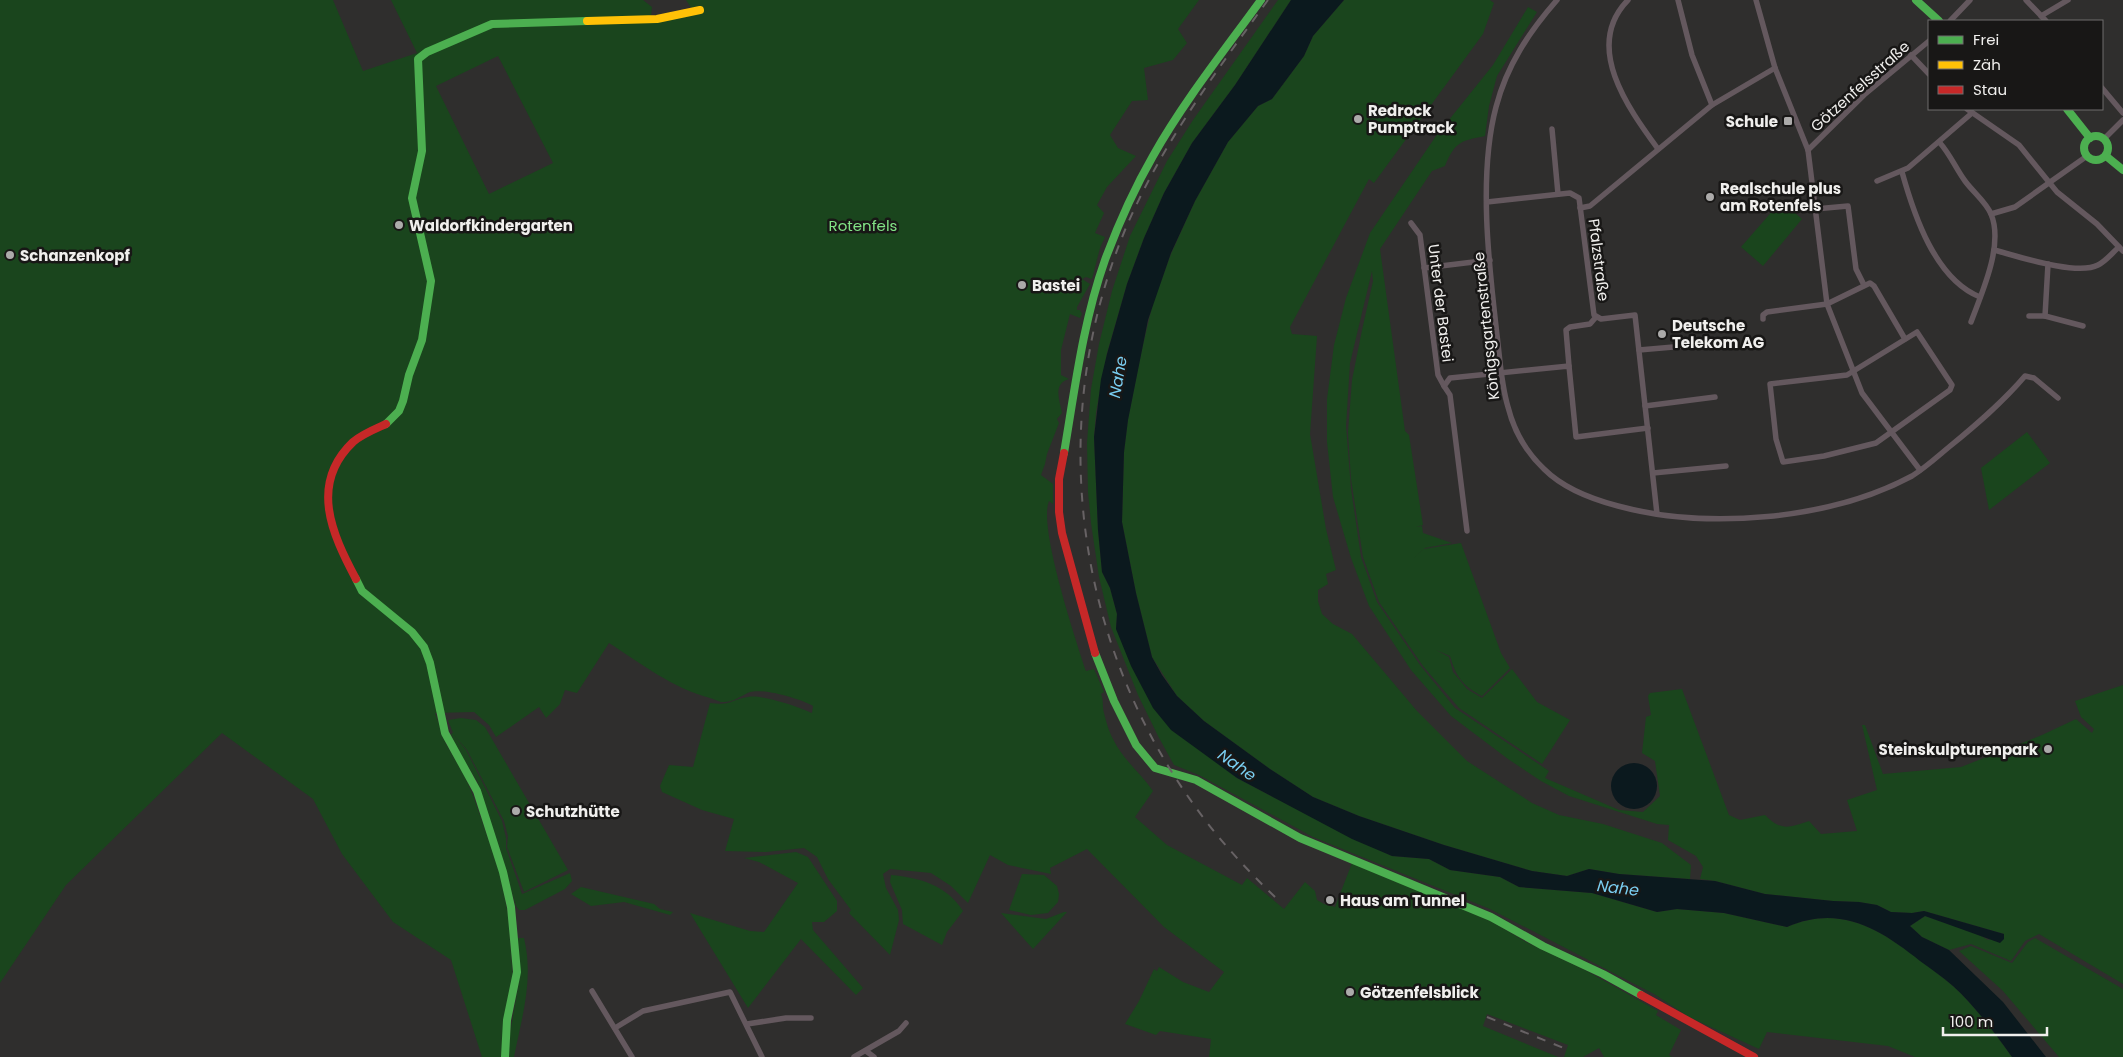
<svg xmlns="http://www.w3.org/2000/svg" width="2123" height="1057" font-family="Poppins,sans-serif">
  <rect width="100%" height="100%" fill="#2f2e2d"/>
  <!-- green -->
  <g fill="#1a451d" fill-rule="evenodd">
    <path d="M0 0H333L363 71 417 53 391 0H643L652 7 651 16 692 9 686 0H1199L1178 29 1187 43 1173 60 1144 68 1148 100 1132 101 1110 135 1118 148 1136 156 1107 187 1097 205 1104 213 1095 233 1105 237 1100 248 1092 279 1086 277 1082 279 1090 284 1077 307V310H1080L1082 314 1080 318 1070 314 1061 350V375L1069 379C1052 384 1060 401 1062 413L1057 419 1059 423 1047 454 1045 464 1041 475 1053 484V504L1049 501C1038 527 1076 640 1086 671L1094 669 1104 692 1101 694C1104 701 1102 706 1104 713 1106 721 1109 732 1113 739 1123 760 1141 773 1153 791L1135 817 1167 845 1242 885 1247 878 1284 909 1305 882 1315 891 1317 900 1324 904 1335 907 1352 863 1491 921 1526 942 1585 970 1658 1011 1656 1015 1681 1030 1669 1055 1672 1057H1604L1599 1048 1583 1057H1564L1568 1045 1487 1014 1483 1026 1558 1057H1209L1211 1039 1160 1031 1156 1035 1125 1024 1139 1001 1154 969 1157 971 1159 967 1183 982 1209 992 1224 972 1164 927 1087 849 1050 868 1051 874 1008 865 990 855 968 903 951 886 931 873 890 869 883 874 886 888 898 910 899 920 890 955 849 913 851 910 828 879 817 857 804 848 766 852 725 851 734 819 702 810 662 792 660 786 669 765 693 767 710 703C731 706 730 700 748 697 761 694 800 707 812 713L813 706C801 699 763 688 750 692 740 696 733 703 721 702 717 701 714 699 710 698 674 689 640 663 609 643L577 693 565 690 560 704 546 718 539 707 496 737 489 725 474 712 435 713 446 744 464 774 474 798 500 873 508 915 513 978 501 1057H482L451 960 393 922 342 854 313 799 222 733 66 885 0 983ZM498 56 553 163 489 194 436 86Z"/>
    <path d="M1278 0H1291L1235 85 1192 143 1164 193 1144 238 1127 284 1107 353 1096 412 1094 437 1098 530 1102 572 1110 588 1117 614 1116 629 1204 753 1237 778 1269 795 1392 856 1429 859 1450 870 1500 877 1519 887 1592 893 1657 912 1677 909 1724 913 1787 927C1840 904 1879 929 1920 960 1931 969 1943 977 1953 986 1976 1007 1994 1032 2012 1057H1915L1888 1046 1767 1032 1759 1049 1689 1017 1654 994 1490 909 1313 837 1199 775 1174 765 1158 736 1138 695 1111 627 1099 577 1091 523 1088 492 1087 443 1091 389 1099 344 1112 291 1130 236 1167 161 1193 120Z"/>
    <path d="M1344 0H1490L1494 3 1483 34 1374 183 1369 179 1290 327 1292 334 1317 336 1310 434 1326 529 1336 570 1326 574 1328 584 1318 590V601L1322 614 1333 624 1352 634 1417 711 1467 761 1532 803 1559 815 1603 824 1662 843 1691 865 1690 879 1619 874 1589 869 1567 876 1532 871 1444 845 1359 816 1313 797 1270 769 1204 721 1177 696 1152 657 1136 593 1122 522 1124 452 1128 419 1142 349 1153 303 1171 254 1195 201 1228 142 1258 106 1272 99 1304 56 1313 36Z"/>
    <path d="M1528 7 1537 12 1497 76 1489 106 1485 136C1460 141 1455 142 1445 166L1432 171 1380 249 1405 431 1409 435 1423 525 1416 527 1422 526 1423 533 1452 543 1425 548 1409 562 1424 549 1461 543 1501 653 1510 668 1482 696C1463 686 1456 677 1450 656L1436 650 1449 657 1453 672 1467 689 1482 698 1512 669 1537 702 1570 720 1542 764 1459 708 1423 666 1379 602 1363 557 1351 479 1348 432 1352 380 1362 330 1373 281 1372 271 1350 363 1346 426 1351 489 1361 557 1377 602 1420 665 1455 708 1549 771 1545 778 1619 810 1643 812 1660 796 1655 761 1642 753 1646 717 1651 715 1648 696 1650 693 1682 689 1729 815 1740 820 1765 815C1781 831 1788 828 1809 821L1821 834 1857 831 1847 800 1877 790 1862 725H1865L1883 774 1961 767 2042 735 2076 719 2092 733 2094 729 2081 717 2075 701 2123 685V984L2039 934 2025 941 2011 961 1971 944 1949 950 1922 937 1910 926 1925 916 1978 934 1988 940 2004 934 1924 911 1912 913 1891 912 1877 905 1859 902 1833 901 1765 894 1715 881 1700 879 1703 867 1696 856 1668 840 1669 825 1657 824 1569 796 1541 781 1508 759 1451 716 1411 670 1369 606 1351 558 1333 497 1327 442V399L1334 345 1346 298 1370 233 1436 136 1493 65Z"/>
    <path d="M1781 201 1802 219 1763 266 1741 247Z"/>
    <path d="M2027 432 2050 463 1989 510 1981 468Z"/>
    <path d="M461 718 476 720 485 727 568 870 524 892 507 847 508 836 504 821 467 750 454 735 466 750 502 821 506 838V848L522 894 570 873 572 881 565 889 525 910H519L516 906 477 781 458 751 451 734 453 733 448 720Z"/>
    <path d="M796 852 808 857 837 901V911L824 922H812L813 930 863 988 856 995 801 939 748 1008 690 913 750 931 764 932 798 883 759 862 744 858Z"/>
    <path d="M1022 874 1044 875 1057 886 1059 894 1058 902 1048 913 1031 915 1009 910Z"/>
    <path d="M891 875C921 878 946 885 963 911L947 932 942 945 903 924 902 910 890 882Z"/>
    <path d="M581 887 654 904 660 909 673 912 670 915 624 902 591 906 571 894Z"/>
    <path d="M1064 912H1067L1033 949 1001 913 1046 919Z"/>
    <path d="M518 938H524C534 980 522 1016 514 1057H508L510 1034 519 981Z"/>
    <path d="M2035 938 2123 989V1057H2059L2003 991 1959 951 1971 946 2012 963 2028 942Z"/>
  </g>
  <!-- water -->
  <g fill="#0b191e">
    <path d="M1291 0H1344L1313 36 1304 56 1272 99 1258 106 1228 142 1195 201 1171 253 1148 320 1128 420 1124 452 1122 522 1136 593 1152 657 1162 675 1177 696 1204 721 1270 769 1313 797 1359 816 1444 845 1532 871 1567 876 1589 869 1619 874 1715 881 1765 894 1833 901 1859 902 1877 905 1891 912 1912 913 1924 911 2004 934V939L2000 943 1925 916 1910 926 1922 937 1949 950 2003 1002 2046 1057H2012C1994 1032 1976 1007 1953 986 1943 977 1931 969 1920 961 1880 929 1840 904 1787 927L1724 913 1677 909 1657 912 1592 893 1519 887 1500 877 1450 870 1429 859 1392 856 1352 839 1237 778 1171 730 1153 708 1131 666 1116 629 1117 614 1110 588 1102 572 1098 530 1094 437 1101 379 1107 354 1127 284 1144 238 1164 193 1192 143 1235 85Z"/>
    <circle cx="1634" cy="786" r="23"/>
  </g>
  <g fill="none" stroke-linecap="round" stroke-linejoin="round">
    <!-- street -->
    <g stroke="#64585e" stroke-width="5.5">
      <path d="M1557 0C1529 32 1507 65 1496 107 1478 175 1489 266 1497 335 1500 359 1501 384 1508 407 1514 431 1526 452 1544 469 1564 489 1591 499 1618 506 1707 530 1830 520 1912 476 1925 468 1937 457 1949 447 1976 425 2002 403 2025 376L2034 378 2058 398"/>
      <path d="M1628 0C1583 46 1628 108 1658 149"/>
      <path d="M1678 0 1692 55 1712 105"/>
      <path d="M1756 0 1775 68 1808 150 1827 304 1862 393 1920 470"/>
      <path d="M2026 0 2046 21"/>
      <path d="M2041 16 2068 0"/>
      <path d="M1950 21 1970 0"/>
      <path d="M1911 55 1929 74"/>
      <path d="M2102 88 2123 113"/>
      <path d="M1967 109 2019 145 2057 192 2097 224 2123 251"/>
      <path d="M1552 129 1558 194"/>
      <path d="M2104 139 2123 120"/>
      <path d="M1940 143C1950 154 1956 169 1965 181 1973 192 1986 202 1991 214 2004 245 1982 292 1971 322"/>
      <path d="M1808 150 1864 95 1929 41"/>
      <path d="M1902 172C1914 215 1935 279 1980 297"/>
      <path d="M1877 181 1908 168 1972 113"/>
      <path d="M1487 202 1570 193 1579 198 1594 315 1601 319 1635 315 1657 514"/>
      <path d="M1580 208 1590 206 1712 105 1775 68"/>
      <path d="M1815 209 1848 206 1856 269 1864 285"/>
      <path d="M1991 214 2015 207 2087 156"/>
      <path d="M1411 223 1420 235 1438 375 1444 386"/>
      <path d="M1994 250C2017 256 2077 276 2098 265 2106 261 2112 253 2119 247"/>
      <path d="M1424 268 1490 260"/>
      <path d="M2029 316H2045L2083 326"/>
      <path d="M2045 316 2048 264"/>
      <path d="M1763 319V315L1767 312 1827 304 1870 283 1874 286 1905 339"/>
      <path d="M1917 332 1952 385 1950 390 1876 443 1824 456 1783 462 1776 439 1770 384 1847 375Z"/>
      <path d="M1639 350 1685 346 1700 342"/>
      <path d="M1569 366 1566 330 1570 327 1590 324 1596 317"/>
      <path d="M1645 406 1715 397"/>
      <path d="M1653 473 1726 466"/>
      <path d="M1467 531 1450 395 1444 386 1450 378 1569 366 1576 437 1648 428"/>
      <path d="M592 991 632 1057"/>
      <path d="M747 1024 786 1018H811"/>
      <path d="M615 1028 643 1011 730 992 762 1057"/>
      <path d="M866 1051 874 1057"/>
      <path d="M854 1057 899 1031 906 1023"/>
    </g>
    <!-- fast -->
    <g stroke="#4caf50" stroke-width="8">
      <path d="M1916 0 1939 21"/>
      <path d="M2067 109 2090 138"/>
      <circle cx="2096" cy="148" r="12"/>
      <path d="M2106 156 2123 170"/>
      <path d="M386 424 399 411 403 401 409 375 422 340 431 281 412 198 422 151 418 59 427 52 492 24 587 21"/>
      <path d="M1064 453C1075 388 1083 322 1105 260 1118 225 1134 189 1153 156 1184 101 1224 51 1261 0"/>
      <path d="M356 579 362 591 412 632 424 647 430 663 445 733 477 791 503 872 511 907 517 972 507 1020 505 1057"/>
      <path d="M1095 653 1114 701 1136 745 1155 768 1196 780 1300 838 1491 917 1543 946 1603 974 1641 995"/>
    </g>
    <!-- slow -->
    <path stroke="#ffc107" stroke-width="8" d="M587 21 657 19 700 10"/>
    <!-- jam -->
    <g stroke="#c62828" stroke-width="8">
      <path d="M1064 453 1059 479V512L1062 533 1095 653"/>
      <path d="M356 579C332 534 309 484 353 442 362 434 375 429 386 424"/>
      <path d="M1641 995 1754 1057"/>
    </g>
    <!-- rail -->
    <g stroke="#676264" stroke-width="2" stroke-dasharray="9 9" stroke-linecap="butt">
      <path d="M1268 0C1215 73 1160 147 1125 230 1046 420 1074 639 1194 805 1218 839 1247 870 1277 899"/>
      <path d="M1487 1017 1566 1049"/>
    </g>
  </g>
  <!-- markers -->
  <g fill="#acabaa" stroke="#181716" stroke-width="2">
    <circle cx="1358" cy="119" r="5"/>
    <rect x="1783" y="116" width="10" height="10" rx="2.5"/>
    <circle cx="1710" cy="197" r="5"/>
    <circle cx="399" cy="225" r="5"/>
    <circle cx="10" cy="255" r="5"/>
    <circle cx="1022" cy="285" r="5"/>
    <circle cx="1662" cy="334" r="5"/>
    <circle cx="2048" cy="749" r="5"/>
    <circle cx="516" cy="811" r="5"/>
    <circle cx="1330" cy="900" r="5"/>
    <circle cx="1350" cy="992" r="5"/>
  </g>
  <g text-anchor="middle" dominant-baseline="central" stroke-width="5" stroke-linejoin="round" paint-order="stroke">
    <!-- street labels -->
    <g font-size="15" fill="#f0efed" stroke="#181716">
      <text transform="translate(1860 86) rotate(-42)">Götzenfelsstraße</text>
      <text transform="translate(1599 260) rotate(83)">Pfalzstraße</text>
      <text transform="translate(1441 303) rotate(83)">Unter der Bastei</text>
      <text transform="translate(1486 326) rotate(-96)">Königsgartenstraße</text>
    </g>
    <!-- poi labels -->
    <g font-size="15" font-weight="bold" fill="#f0efed" stroke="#181716" text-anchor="start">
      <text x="1368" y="110">Redrock<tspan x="1368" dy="17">Pumptrack</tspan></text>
      <text x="1778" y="121" text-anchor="end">Schule</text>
      <text x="1720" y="188">Realschule plus<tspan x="1720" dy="17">am Rotenfels</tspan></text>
      <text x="409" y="225">Waldorfkindergarten</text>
      <text x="20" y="255">Schanzenkopf</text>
      <text x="1032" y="285">Bastei</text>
      <text x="1672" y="325">Deutsche<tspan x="1672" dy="17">Telekom AG</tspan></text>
      <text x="2038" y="749" text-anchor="end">Steinskulpturenpark</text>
      <text x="526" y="811">Schutzhütte</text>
      <text x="1340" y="900">Haus am Tunnel</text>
      <text x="1360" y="992">Götzenfelsblick</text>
    </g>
    <!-- park labels -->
    <g font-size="15" fill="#82e486" stroke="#181716">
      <text x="863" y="225">Rotenfels</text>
    </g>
    <!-- water labels -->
    <g font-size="16" font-style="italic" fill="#7acef1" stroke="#181716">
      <text transform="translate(1118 377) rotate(-80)">Nahe</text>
      <text transform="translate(1237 765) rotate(35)">Nahe</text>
      <text transform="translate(1618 888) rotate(7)">Nahe</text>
    </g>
  </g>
  <!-- legend -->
  <rect x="1928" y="20" width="175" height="90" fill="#181716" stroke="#6e6d6c"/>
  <rect x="1938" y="36" width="25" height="8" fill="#4caf50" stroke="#6e6d6c"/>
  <text x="1973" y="45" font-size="15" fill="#f0efed">Frei</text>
  <rect x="1938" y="61" width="25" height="8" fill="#ffc107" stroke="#6e6d6c"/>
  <text x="1973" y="70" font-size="15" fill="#f0efed">Zäh</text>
  <rect x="1938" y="86" width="25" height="8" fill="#c62828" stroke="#6e6d6c"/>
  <text x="1973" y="95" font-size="15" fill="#f0efed">Stau</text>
  <!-- scale -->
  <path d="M1943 1027v8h104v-8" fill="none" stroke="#f0efed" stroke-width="2.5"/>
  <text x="1950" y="1027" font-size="15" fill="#f0efed" stroke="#181716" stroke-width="4" paint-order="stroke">100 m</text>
</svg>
